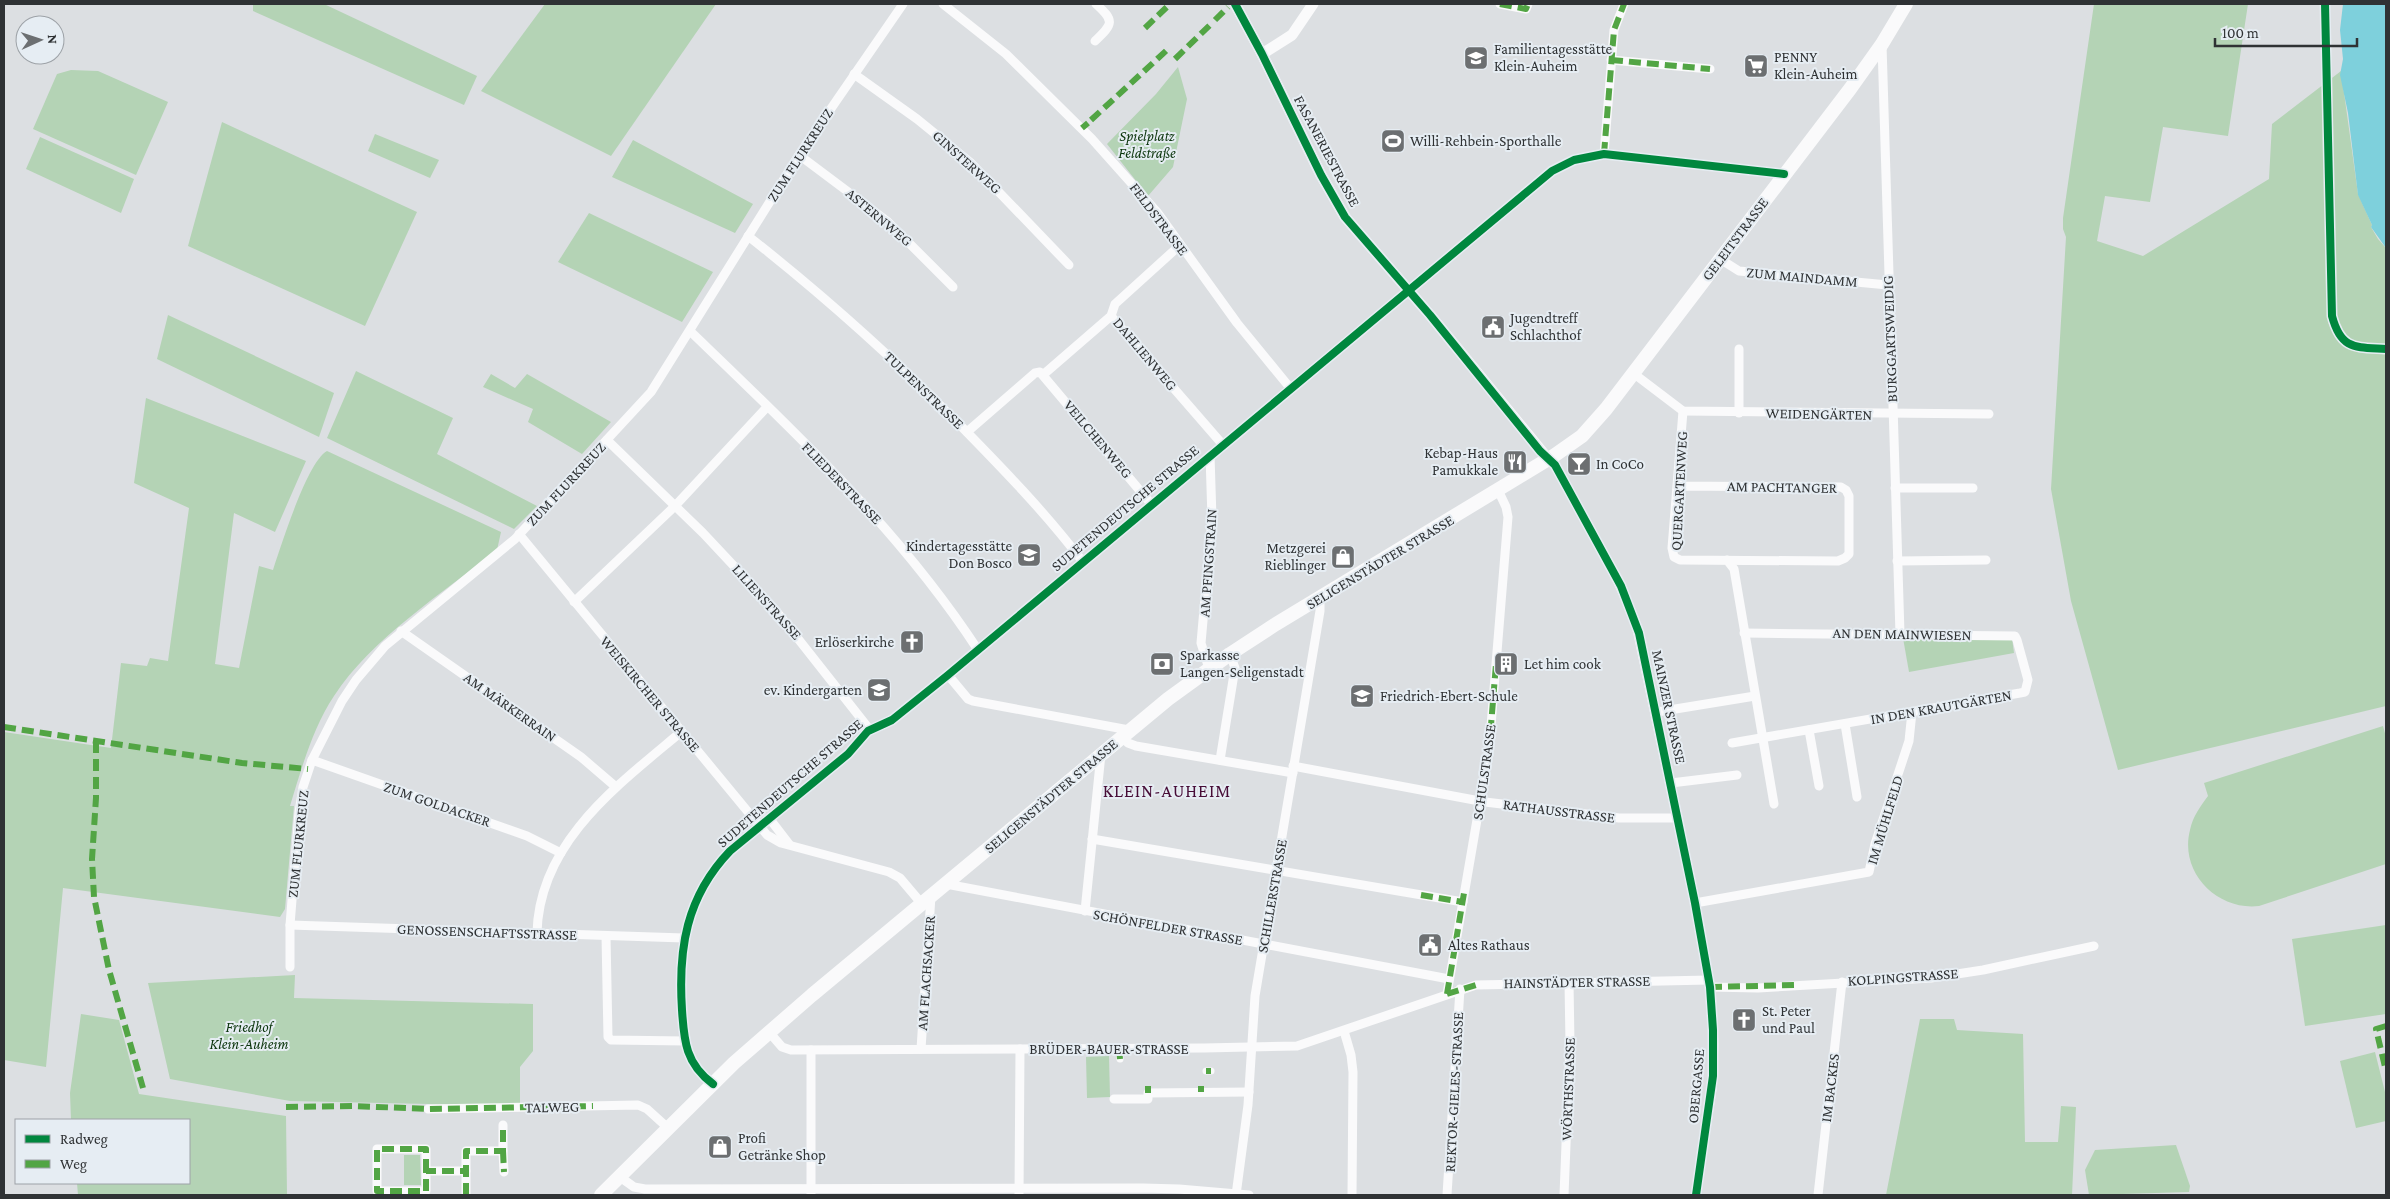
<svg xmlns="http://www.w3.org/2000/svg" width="2390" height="1199" font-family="'Crimson Pro',serif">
  <rect width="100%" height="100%" fill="#dcdfe2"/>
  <!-- green -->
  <g fill="#b4d3b5">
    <path d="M253 4H324L477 76 464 105 253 11Z"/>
    <path d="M545 4H716L611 156 481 91Z"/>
    <path d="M2094 4H2248L2228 136 2163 127 2150 202 2105 196 2097 241 2143 256 2269 179 2272 124 2341 71 2358 194 2372 225 2371 227 2378 239 2386 248V706L2118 770 2071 601 2051 489 2066 237 2063 229V218Z"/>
    <path d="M1178 67 1187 99 1173 167 1148 196 1107 144 1156 94Z"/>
    <path d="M71 70 98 71 168 102 136 175 33 129 57 74Z"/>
    <path d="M222 122 417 212 365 326 188 246Z"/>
    <path d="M375 134 439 160 430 178 368 151Z"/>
    <path d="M40 137 134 179 121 213 26 169Z"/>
    <path d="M633 140 753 204 735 233 612 177Z"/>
    <path d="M589 213 713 272 682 322 558 262Z"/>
    <path d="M168 315 334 393 319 437 157 359Z"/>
    <path d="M356 371 453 418 437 454 537 506 514 529 327 438Z"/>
    <path d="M491 374 515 388 527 374 611 422 582 454 528 422 533 409 483 387Z"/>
    <path d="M146 398 306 461 275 532 234 513 215 664 239 668 259 566 273 570C281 546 307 462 327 451L501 532 497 550C444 592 371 639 334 696 313 727 301 770 290 806H294L285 909 280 917 63 888 46 1067 4 1060V732L111 748 121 663 147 666 150 658 168 661 189 508 134 483Z"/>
    <path d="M1903 638H2012L2014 653 1909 672Z"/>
    <path d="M2383 726 2386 737V864L2259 906C2217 911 2179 872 2190 830 2193 816 2200 807 2208 796L2204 783Z"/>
    <path d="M2386 925V1014L2305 1026 2292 939Z"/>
    <path d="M295 975 294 998 533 1004V1051L520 1067V1106L290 1101 170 1079 148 983Z"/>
    <path d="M81 1014 119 1020 139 1094 286 1116 287 1195H78L77 1183H189V1120H71L70 1093Z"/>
    <path d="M1920 1019H1954L1957 1030 2023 1034 2025 1142H2058L2061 1106 2076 1107 2072 1195H1886Z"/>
    <path d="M2375 1052 2386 1096V1121L2356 1128 2340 1061Z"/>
    <path d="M1109 1056 1110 1097 1087 1098 1086 1057Z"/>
    <path d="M2176 1145 2190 1186 2189 1192 2089 1195 2085 1170 2095 1150Z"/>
    <path d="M404 1155H420L421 1185H404Z"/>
  </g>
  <!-- water -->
  <path fill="#7ed0dc" d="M2343 4H2386V248L2371 227 2372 225 2358 195 2348 113 2340 75 2343 59 2340 30Z"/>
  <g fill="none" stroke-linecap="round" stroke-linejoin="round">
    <!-- pedestrian -->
    <g stroke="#fafafb" stroke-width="7">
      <path d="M1119 1048 1120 1059"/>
      <path d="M1206 1071H1211"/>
    </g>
    <!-- minor -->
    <g stroke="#fafafb" stroke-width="9">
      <path d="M943 4 1006 54 1092 139 1157 212 1237 323 1291 389"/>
      <path d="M1500 4 1526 9 1528 4"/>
      <path d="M1095 41C1113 24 1115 21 1096 4"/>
      <path d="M1882 45 1900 634"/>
      <path d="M1611 60 1710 69"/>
      <path d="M854 74 917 119 971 163 1069 265"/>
      <path d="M1604 154 1614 30 1624 4"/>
      <path d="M799 155 887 221 953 287"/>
      <path d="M748 236C822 294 892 357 958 423 1002 468 1045 512 1083 562"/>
      <path d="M1179 246 1115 304 1111 316 1223 445"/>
      <path d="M1720 259 1739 271 1888 285"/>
      <path d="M690 331C794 431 899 529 978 650"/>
      <path d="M1633 373 1683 411 1989 414"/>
      <path d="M1044 374 1111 316"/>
      <path d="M1739 413V349"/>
      <path d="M967 432 1035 373 1040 372 1152 505"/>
      <path d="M607 440 703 533 777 612 870 730"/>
      <path d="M1548 459 1555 465 1611 567 1635 620 1695 903 1710 987 1714 1044 1712 1089 1696 1195"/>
      <path d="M1677 486 1841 487 1846 490 1849 496V554L1845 558 1838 561 1680 560 1674 557 1672 548 1683 411"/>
      <path d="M1895 488H1973"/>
      <path d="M519 534 767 835 781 843 889 872 900 878 922 904"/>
      <path d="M1727 560 1734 569 1774 804"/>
      <path d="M1897 561 1986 560"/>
      <path d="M574 602 675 506 767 407"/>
      <path d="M401 631 581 757 616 787"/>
      <path d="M1209 669 1201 643 1212 519 1210 455"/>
      <path d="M948 675 968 699 973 701 1129 730"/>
      <path d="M1657 712 1755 696"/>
      <path d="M1845 724 1857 797"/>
      <path d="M1809 730 1819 786"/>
      <path d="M1121 736 1128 743 1136 746 1293 773"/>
      <path d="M1732 743 2020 693 2025 692 2028 680 2017 640 2015 636 1744 633"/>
      <path d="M312 760 527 836 561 853"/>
      <path d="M1220 760 1235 668 1230 654"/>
      <path d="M1293 766 1485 802 1619 818H1678"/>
      <path d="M1671 783 1737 775"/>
      <path d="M769 818 789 844"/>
      <path d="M1092 839 1463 902"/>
      <path d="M946 884 1449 979"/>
      <path d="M1695 903 1869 872 1875 844 1909 741 1912 712"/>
      <path d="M1085 911 1101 754"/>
      <path d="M290 925 684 938"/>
      <path d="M537 933C539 842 618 785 681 732"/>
      <path d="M606 936 608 1037 611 1040 685 1041"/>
      <path d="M290 967V925L299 812 303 787 312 760 342 701 356 680 385 646 515 539 651 392 799 155 903 4"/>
      <path d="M1710 987 1758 988 1931 978 1983 970 2094 946"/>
      <path d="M1447 994 1489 750 1508 517 1506 507 1498 490"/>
      <path d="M1344 1031 1351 1055 1353 1072 1352 1195"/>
      <path d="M769 1032 782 1047 791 1050 1204 1048 1297 1046 1476 985 1709 980"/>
      <path d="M921 1049 931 896"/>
      <path d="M811 1050V1195"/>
      <path d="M713 1084C686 1064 684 1042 682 1010 678 949 686 897 730 851L848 754 868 731 892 720 948 675 1552 171 1574 160 1604 154 1784 174"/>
      <path d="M1114 1099H1148V1093L1249 1092"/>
      <path d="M428 1109 638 1105 647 1109 668 1128"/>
      <path d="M503 1151 504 1172"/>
      <path d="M426 1171V1149H377V1191H426V1171H466"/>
      <path d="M620 1177 634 1187 645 1189 1143 1188 1179 1189 1249 1195"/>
      <path d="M466 1195V1151H503V1125"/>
      <path d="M1019 1195 1020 1049"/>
      <path d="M1236 1195 1248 1105 1255 996 1320 611V598"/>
      <path d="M1447 1195 1460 989"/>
      <path d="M1564 1195 1570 1044 1569 982"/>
      <path d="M1818 1195 1842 982"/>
    </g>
    <!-- tertiary -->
    <g stroke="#fafafb" stroke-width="11">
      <path d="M1235 4 1262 54 1321 175 1345 217 1430 315 1548 459"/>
      <path d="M1262 54 1292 35 1313 4"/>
    </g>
    <!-- secondary -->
    <path stroke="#fafafb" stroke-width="14" d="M601 1195 734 1063 812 995 1168 699 1230 654 1276 624 1555 455 1582 436 1606 409 1850 89 1882 44 1906 4"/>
    <!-- quiet -->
    <g stroke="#52a544" stroke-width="6" stroke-dasharray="12 6" stroke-linecap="butt">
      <path d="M1500 4 1526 9 1528 4"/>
      <path d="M1215 20 1228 7"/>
      <path d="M1145 28 1170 4"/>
      <path d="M1175 59 1212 23"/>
      <path d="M1611 60 1710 69"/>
      <path d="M1091 120 1167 50"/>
      <path d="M1082 128 1088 123"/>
      <path d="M1604 154 1614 30 1624 4"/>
      <path d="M4 727 242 763 308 769"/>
      <path d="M96 741V798L92 859 94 897 109 970 143 1088"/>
      <path d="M1489 750 1496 664"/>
      <path d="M1421 895 1463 902"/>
      <path d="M1710 987 1798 985"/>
      <path d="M1447 994 1464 893"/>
      <path d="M1447 994 1476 985"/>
      <path d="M2386 1026 2376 1029 2386 1071"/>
      <path d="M1119 1048 1120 1059"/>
      <path d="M1206 1071H1211"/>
      <path d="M1148 1086V1093"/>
      <path d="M1201 1086V1092"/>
      <path d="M286 1107 354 1106 428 1109 593 1106"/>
      <path d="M503 1151 504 1172"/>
      <path d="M426 1171V1149H377V1191H426V1171H466"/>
      <path d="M466 1195V1151H503V1125"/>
    </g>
    <defs>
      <g id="cycleway">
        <path d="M1235 4 1262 54 1321 175 1345 217 1430 315 1540 451 1555 465 1621 586 1639 633 1695 903 1710 987 1713 1030V1076L1696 1195"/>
        <path d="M2325 4 2332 316C2341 350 2355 347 2386 349"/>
        <path d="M713 1084C686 1064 684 1042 682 1010 678 949 686 897 730 851L848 754 868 731 892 720 948 675 1552 171 1574 160 1604 154 1784 174"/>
      </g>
    </defs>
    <!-- cycleway casing -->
    <use href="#cycleway" stroke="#e6edf3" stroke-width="11"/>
    <!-- cycleway -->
    <use href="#cycleway" stroke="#00873e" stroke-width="8"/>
  </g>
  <!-- icons -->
  <defs>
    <symbol id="school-square" viewBox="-11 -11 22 22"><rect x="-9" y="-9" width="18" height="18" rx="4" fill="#6c6f71" stroke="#e6edf3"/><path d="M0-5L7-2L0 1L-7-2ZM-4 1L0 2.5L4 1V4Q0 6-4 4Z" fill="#fff"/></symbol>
    <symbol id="supermarket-square" viewBox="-11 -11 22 22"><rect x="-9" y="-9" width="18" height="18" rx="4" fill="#6c6f71" stroke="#e6edf3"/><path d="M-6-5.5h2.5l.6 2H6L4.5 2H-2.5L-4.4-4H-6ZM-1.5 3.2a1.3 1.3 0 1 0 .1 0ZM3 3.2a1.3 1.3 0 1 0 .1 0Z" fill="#fff"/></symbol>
    <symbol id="stadium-square" viewBox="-11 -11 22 22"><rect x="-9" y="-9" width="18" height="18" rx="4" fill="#6c6f71" stroke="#e6edf3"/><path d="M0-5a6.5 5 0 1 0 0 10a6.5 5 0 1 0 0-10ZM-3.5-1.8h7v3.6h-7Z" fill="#fff"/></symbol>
    <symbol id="civic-square" viewBox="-11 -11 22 22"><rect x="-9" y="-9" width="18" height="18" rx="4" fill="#6c6f71" stroke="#e6edf3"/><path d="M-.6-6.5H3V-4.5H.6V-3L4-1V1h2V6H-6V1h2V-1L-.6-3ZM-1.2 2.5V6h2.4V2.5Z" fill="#fff"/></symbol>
    <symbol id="restaurant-square" viewBox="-11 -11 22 22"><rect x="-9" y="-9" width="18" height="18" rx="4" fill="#6c6f71" stroke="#e6edf3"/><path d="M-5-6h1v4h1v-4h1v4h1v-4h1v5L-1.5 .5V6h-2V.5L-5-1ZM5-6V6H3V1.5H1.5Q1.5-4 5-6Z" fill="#fff"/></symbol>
    <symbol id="bar-square" viewBox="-11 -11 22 22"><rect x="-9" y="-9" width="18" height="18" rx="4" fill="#6c6f71" stroke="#e6edf3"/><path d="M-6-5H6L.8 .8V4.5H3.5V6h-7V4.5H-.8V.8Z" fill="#fff"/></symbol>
    <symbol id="shop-square" viewBox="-11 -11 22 22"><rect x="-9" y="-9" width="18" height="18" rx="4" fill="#6c6f71" stroke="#e6edf3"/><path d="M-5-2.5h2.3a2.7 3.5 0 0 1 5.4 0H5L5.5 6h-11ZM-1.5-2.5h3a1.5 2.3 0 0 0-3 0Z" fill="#fff"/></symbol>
    <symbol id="church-square" viewBox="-11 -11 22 22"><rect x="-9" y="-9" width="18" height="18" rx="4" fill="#6c6f71" stroke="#e6edf3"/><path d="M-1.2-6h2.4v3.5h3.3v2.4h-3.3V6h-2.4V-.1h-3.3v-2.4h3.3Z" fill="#fff"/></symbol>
    <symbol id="bank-square" viewBox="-11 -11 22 22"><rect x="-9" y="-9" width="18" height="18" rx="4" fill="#6c6f71" stroke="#e6edf3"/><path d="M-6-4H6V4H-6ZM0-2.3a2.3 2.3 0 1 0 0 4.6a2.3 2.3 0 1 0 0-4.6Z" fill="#fff"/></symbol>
    <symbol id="building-square" viewBox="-11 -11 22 22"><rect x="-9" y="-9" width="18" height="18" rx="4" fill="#6c6f71" stroke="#e6edf3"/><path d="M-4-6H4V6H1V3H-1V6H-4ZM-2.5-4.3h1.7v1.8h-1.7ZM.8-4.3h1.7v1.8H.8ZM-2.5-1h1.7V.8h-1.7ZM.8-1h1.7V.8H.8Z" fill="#fff"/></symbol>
  </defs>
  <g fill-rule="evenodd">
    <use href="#school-square" x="1462" y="44" width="28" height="28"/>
    <use href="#supermarket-square" x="1742" y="52" width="28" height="28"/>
    <use href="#stadium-square" x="1379" y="127" width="28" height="28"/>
    <use href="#civic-square" x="1479" y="313" width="28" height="28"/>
    <use href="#restaurant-square" x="1501" y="448" width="28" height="28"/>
    <use href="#bar-square" x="1565" y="450" width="28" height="28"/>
    <use href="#school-square" x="1015" y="541" width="28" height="28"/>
    <use href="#shop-square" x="1329" y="543" width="28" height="28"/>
    <use href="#church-square" x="898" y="628" width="28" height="28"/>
    <use href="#bank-square" x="1148" y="650" width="28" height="28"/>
    <use href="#building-square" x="1492" y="650" width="28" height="28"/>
    <use href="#school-square" x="865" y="676" width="28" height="28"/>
    <use href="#school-square" x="1348" y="682" width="28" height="28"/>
    <use href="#civic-square" x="1416" y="931" width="28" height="28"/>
    <use href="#church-square" x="1730" y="1006" width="28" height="28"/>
    <use href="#shop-square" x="706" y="1133" width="28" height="28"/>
  </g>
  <g text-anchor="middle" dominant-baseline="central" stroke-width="4" stroke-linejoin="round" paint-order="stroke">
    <!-- poi labels -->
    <g font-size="15" fill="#2f3234" stroke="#e6edf3" text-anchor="start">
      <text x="1494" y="49">Familientagesstätte<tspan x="1494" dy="17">Klein-Auheim</tspan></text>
      <text x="1774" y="57">PENNY<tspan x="1774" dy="17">Klein-Auheim</tspan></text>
      <text x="1410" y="141">Willi-Rehbein-Sporthalle</text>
      <text x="1510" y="318">Jugendtreff<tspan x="1510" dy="17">Schlachthof</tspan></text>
      <text x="1498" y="453" text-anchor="end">Kebap-Haus<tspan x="1498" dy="17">Pamukkale</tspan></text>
      <text x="1596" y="464">In CoCo</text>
      <text x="1012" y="546" text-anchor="end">Kindertagesstätte<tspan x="1012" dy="17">Don Bosco</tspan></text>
      <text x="1326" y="548" text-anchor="end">Metzgerei<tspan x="1326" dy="17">Rieblinger</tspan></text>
      <text x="894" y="642" text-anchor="end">Erlöserkirche</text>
      <text x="1180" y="655">Sparkasse<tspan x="1180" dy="17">Langen-Seligenstadt</tspan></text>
      <text x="1524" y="664">Let him cook</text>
      <text x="862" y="690" text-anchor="end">ev. Kindergarten</text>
      <text x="1380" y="696">Friedrich-Ebert-Schule</text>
      <text x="1448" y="945">Altes Rathaus</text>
      <text x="1762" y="1011">St. Peter<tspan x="1762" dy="17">und Paul</tspan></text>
      <text x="738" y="1138">Profi<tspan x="738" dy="17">Getränke Shop</tspan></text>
    </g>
    <!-- park labels -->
    <g font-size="15" font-style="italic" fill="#0b350c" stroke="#e6edf3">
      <text x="1147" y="136">Spielplatz<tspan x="1147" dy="17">Feldstraße</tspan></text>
      <text x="249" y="1027">Friedhof<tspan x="249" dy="17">Klein-Auheim</tspan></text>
    </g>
    <!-- street labels -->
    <g font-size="15" fill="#2f3234" stroke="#e6edf3">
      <text transform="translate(1327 151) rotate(62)">FASANERIESTRASSE</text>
      <text transform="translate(800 155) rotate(-57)">ZUM FLURKREUZ</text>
      <text transform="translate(967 162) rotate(42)">GINSTERWEG</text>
      <text transform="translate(879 217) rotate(40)">ASTERNWEG</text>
      <text transform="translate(1159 219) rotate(53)">FELDSTRASSE</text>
      <text transform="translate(1735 239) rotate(-53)">GELEITSTRASSE</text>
      <text transform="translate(1802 277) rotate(5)">ZUM MAINDAMM</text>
      <text transform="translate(1890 339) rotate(-92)">BURGGARTSWEIDIG</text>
      <text transform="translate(1145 354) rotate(50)">DAHLIENWEG</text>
      <text transform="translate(924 390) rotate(44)">TULPENSTRASSE</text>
      <text transform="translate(1819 414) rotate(1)">WEIDENGÄRTEN</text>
      <text transform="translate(1098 439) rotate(50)">VEILCHENWEG</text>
      <text transform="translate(842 483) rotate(46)">FLIEDERSTRASSE</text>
      <text transform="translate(566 484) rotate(-47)">ZUM FLURKREUZ</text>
      <text transform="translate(1782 487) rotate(1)">AM PACHTANGER</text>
      <text transform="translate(1679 491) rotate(-87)">QUERGARTENWEG</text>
      <text transform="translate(1125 508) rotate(-40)">SUDETENDEUTSCHE STRASSE</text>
      <text transform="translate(1380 562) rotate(-31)">SELIGENSTÄDTER STRASSE</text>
      <text transform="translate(1208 563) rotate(-86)">AM PFINGSTRAIN</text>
      <text transform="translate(767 602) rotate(48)">LILIENSTRASSE</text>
      <text transform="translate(1902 634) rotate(1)">AN DEN MAINWIESEN</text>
      <text transform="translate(650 694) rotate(50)">WEISKIRCHER STRASSE</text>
      <text transform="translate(510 707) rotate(35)">AM MÄRKERRAIN</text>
      <text transform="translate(1669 707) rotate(78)">MAINZER STRASSE</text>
      <text transform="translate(1941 707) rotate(-10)">IN DEN KRAUTGÄRTEN</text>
      <text transform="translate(1484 772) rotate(-82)">SCHULSTRASSE</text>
      <text transform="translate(790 783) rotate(-41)">SUDETENDEUTSCHE STRASSE</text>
      <text transform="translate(1051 796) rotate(-40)">SELIGENSTÄDTER STRASSE</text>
      <text transform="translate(437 804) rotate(19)">ZUM GOLDACKER</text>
      <text transform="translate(1559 811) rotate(7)">RATHAUSSTRASSE</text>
      <text transform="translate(1885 820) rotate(-73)">IM MÜHLFELD</text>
      <text transform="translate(298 844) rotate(-84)">ZUM FLURKREUZ</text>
      <text transform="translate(1272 896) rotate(-80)">SCHILLERSTRASSE</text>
      <text transform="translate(1168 927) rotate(10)">SCHÖNFELDER STRASSE</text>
      <text transform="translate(487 932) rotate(2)">GENOSSENSCHAFTSSTRASSE</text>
      <text transform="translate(926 973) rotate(-86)">AM FLACHSACKER</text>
      <text transform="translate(1903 977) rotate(-4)">KOLPINGSTRASSE</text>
      <text transform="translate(1577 982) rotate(-1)">HAINSTÄDTER STRASSE</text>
      <text x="1109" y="1049">BRÜDER-BAUER-STRASSE</text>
      <text transform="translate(1696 1086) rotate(-85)">OBERGASSE</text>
      <text transform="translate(1830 1088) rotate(-83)">IM BACKES</text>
      <text transform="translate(1568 1089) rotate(-88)">WÖRTHSTRASSE</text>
      <text transform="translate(1454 1092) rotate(-87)">REKTOR-GIELES-STRASSE</text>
      <text transform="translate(552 1107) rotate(-1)">TALWEG</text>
    </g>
    <!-- quarter labels -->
    <g font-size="18" letter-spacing="1" fill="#470d37" stroke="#e6edf3">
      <text x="1167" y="791">KLEIN-AUHEIM</text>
    </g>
  </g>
  <!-- border -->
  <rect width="2390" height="1199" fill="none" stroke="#2f3234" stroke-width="10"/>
  <!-- legend -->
  <rect x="15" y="1119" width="175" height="65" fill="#e6edf3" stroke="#9da2a7"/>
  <rect x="25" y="1135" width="25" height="8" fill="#00873e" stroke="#9da2a7"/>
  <text x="60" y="1144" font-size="15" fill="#2f3234">Radweg</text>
  <rect x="25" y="1160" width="25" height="8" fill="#52a544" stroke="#9da2a7"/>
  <text x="60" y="1169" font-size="15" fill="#2f3234">Weg</text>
  <!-- north arrow -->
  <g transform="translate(40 40) rotate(87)"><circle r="24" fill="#e6edf3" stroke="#9da2a7"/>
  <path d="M0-4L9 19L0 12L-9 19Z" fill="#6c6f71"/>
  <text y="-8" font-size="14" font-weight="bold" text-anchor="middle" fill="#2f3234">N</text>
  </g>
  <!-- scale -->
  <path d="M2215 38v8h142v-8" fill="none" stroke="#2f3234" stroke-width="2.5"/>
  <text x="2222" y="38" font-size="15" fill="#2f3234" stroke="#e6edf3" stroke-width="4" paint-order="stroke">100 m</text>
</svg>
